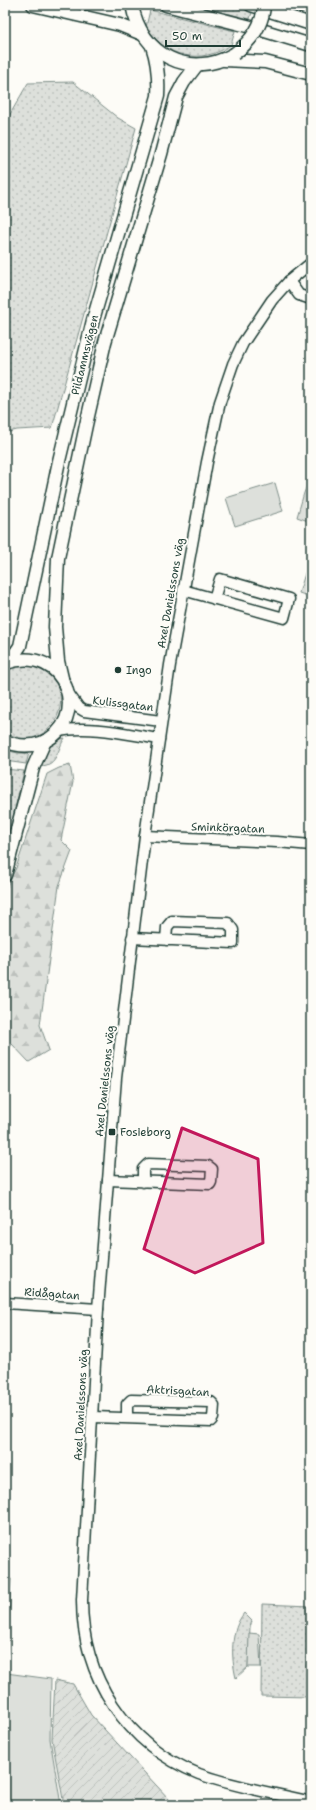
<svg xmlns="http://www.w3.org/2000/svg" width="316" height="1810" font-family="'Shantell Sans',sans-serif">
  <defs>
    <pattern id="grass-dots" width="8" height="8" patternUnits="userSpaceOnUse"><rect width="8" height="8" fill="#dde0db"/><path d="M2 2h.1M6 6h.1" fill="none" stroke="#bdc1bd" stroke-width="1.8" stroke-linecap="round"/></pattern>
    <pattern id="forest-firs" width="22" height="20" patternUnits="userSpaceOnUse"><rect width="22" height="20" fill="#dde0db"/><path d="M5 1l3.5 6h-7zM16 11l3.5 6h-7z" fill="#bdc1bd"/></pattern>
    <pattern id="garden-furrows" width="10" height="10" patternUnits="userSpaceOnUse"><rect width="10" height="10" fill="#dde0db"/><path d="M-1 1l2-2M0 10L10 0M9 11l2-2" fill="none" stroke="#bdc1bd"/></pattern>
  </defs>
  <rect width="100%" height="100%" fill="#fdfcf7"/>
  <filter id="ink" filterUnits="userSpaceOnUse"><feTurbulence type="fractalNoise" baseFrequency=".025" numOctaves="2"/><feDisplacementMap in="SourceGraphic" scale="8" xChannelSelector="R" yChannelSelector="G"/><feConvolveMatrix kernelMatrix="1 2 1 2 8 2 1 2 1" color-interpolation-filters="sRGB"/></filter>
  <g filter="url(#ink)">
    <!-- grass -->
    <g fill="url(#grass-dots)" stroke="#7e8e88">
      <path d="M192 5H224L252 12 250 19Z"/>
      <path d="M150 10 235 31 231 45C201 65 165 58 146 27Z"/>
      <path d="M73 82 118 118 136 128 52 428 17 430 5 433V123L28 83Z"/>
      <path d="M21 665C91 671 57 763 5 732V670Z"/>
      <path d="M65 738C57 749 58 766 40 766 45 753 50 740 65 738Z"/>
      <path d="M5 750 18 753H29L26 764 5 761Z"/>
      <path d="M5 769 24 771 5 850Z"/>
      <path d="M262 1604 311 1606V1697L261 1696Z"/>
      <path d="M244 1613 252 1621 250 1627 248 1667 236 1678C231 1657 230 1631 244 1613Z"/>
    </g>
    <!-- forest -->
    <path fill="url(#forest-firs)" stroke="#7e8e88" d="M70 765 73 782 61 840 72 851 59 886 40 1025 49 1050 29 1062 12 1044 5 1054V890L16 868 47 774 59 768Z"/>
    <!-- park -->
    <g fill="#dde0db" stroke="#7e8e88">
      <path d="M311 476V522L297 517 304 493Z"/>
      <path d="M275 483 283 511 235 526 226 498Z"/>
      <path d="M311 554V597L299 593Z"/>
      <path d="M11 1579 6 1673 51 1679 50 1739 61 1805H5V1580Z"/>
      <path d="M249 1633 259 1634 261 1667H248Z"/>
    </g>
    <!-- garden -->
    <path fill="url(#garden-furrows)" stroke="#7e8e88" d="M55 1680 73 1684 91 1715 169 1799 165 1805H64L52 1739Z"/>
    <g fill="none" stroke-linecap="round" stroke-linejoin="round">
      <defs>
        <g id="minor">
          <path d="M311 263 289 281 272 300 243 343 233 364 220 402 207 462 170 665 145 836 116 1078 98 1309 82 1600C82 1677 126 1745 199 1774 234 1787 274 1793 311 1802"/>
          <path d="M289 281 299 295 311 299"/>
          <path d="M183 590 284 618 289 599 220 579 214 599"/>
          <path d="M68 693 79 708 84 711 161 721"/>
          <path d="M58 731C92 725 126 734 159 739"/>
          <path d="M145 836 277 842 311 845"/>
          <path d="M132 938 233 943V930L228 923 172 921 167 927 166 940"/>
          <path d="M108 1180 210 1184 211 1182 212 1169 208 1166 148 1164 143 1169V1182"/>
          <path d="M5 1303 98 1309"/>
          <path d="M93 1417 211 1421 213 1418 214 1405 211 1402 131 1400 127 1404V1418"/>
        </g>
        <g id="major">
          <path d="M33 5 120 25 142 34"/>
          <path d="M132 5C141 55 189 80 234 54"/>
          <path d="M166 5 255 28 311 45"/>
          <path d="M251 5 311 24"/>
          <path d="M224 60 265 62 311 74"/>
          <path d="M5 663 16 652 20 646 59 461 93 320 158 96C159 78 158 63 152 46"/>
          <path d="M62 678 58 661 55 627 58 558 86 425 105 342 161 154 176 97 184 82 197 65"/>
          <path d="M5 741C16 746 29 747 41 743 93 722 67 642 6 663"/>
          <path d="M5 875 33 768 45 741"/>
        </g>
      </defs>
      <!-- minor casing -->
      <use href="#minor" stroke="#1f3d34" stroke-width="13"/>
      <!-- major casing -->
      <use href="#major" stroke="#1f3d34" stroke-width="15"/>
      <!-- minor -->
      <use href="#minor" stroke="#fdfcf7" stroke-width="10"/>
      <!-- major -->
      <use href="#major" stroke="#fdfcf7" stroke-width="12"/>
      <defs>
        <path id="major-bridge" d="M234 54C250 42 263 26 264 5"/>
      </defs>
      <!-- major-bridge casing -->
      <use href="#major-bridge" stroke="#1f3d34" stroke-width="15" stroke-linecap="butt"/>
      <!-- major-bridge -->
      <use href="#major-bridge" stroke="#fdfcf7" stroke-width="12"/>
    </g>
  </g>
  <!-- marked area -->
  <path fill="#c2185b" fill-opacity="0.2" stroke="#c2185b" stroke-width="3" stroke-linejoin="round" d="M182 1128 258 1159 263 1243 195 1273 144 1249Z"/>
  <!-- markers -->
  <g fill="#1f3d34" stroke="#fdfcf7" stroke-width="1.5">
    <circle cx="118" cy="670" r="4"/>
    <rect x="108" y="1128" width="8" height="8" rx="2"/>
  </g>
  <g text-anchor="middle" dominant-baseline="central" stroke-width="4" stroke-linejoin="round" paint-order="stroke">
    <!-- street labels -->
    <g font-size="11" fill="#1f3d34" stroke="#fdfcf7">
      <text transform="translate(85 355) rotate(-76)">Pildammsvägen</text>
      <text transform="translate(171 593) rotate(-80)">Axel Danielssons väg</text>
      <text transform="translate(123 704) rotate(7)">Kulissgatan</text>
      <text transform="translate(228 828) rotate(2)">Sminkörgatan</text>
      <text transform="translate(105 1081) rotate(-84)">Axel Danielssons väg</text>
      <text transform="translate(52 1294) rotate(4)">Ridågatan</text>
      <text transform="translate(178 1391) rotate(3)">Aktrisgatan</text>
      <text transform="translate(81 1405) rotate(-87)">Axel Danielssons väg</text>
    </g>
    <!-- poi labels -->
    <g font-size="11" fill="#1f3d34" stroke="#fdfcf7" text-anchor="start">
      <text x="126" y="670">Ingo</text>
      <text x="120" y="1132">Fosieborg</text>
    </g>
  </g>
  <!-- margin -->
  <rect width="316" height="1810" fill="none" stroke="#fdfcf7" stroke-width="20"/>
  <rect x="10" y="10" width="296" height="1790" fill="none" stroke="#1f3d34" stroke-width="1.5" filter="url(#ink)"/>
  <!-- scale -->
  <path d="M166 40v6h74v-6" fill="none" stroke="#1f3d34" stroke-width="2"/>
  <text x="172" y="40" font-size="12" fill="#1f3d34" stroke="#fdfcf7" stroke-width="3" paint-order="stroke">50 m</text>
</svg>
